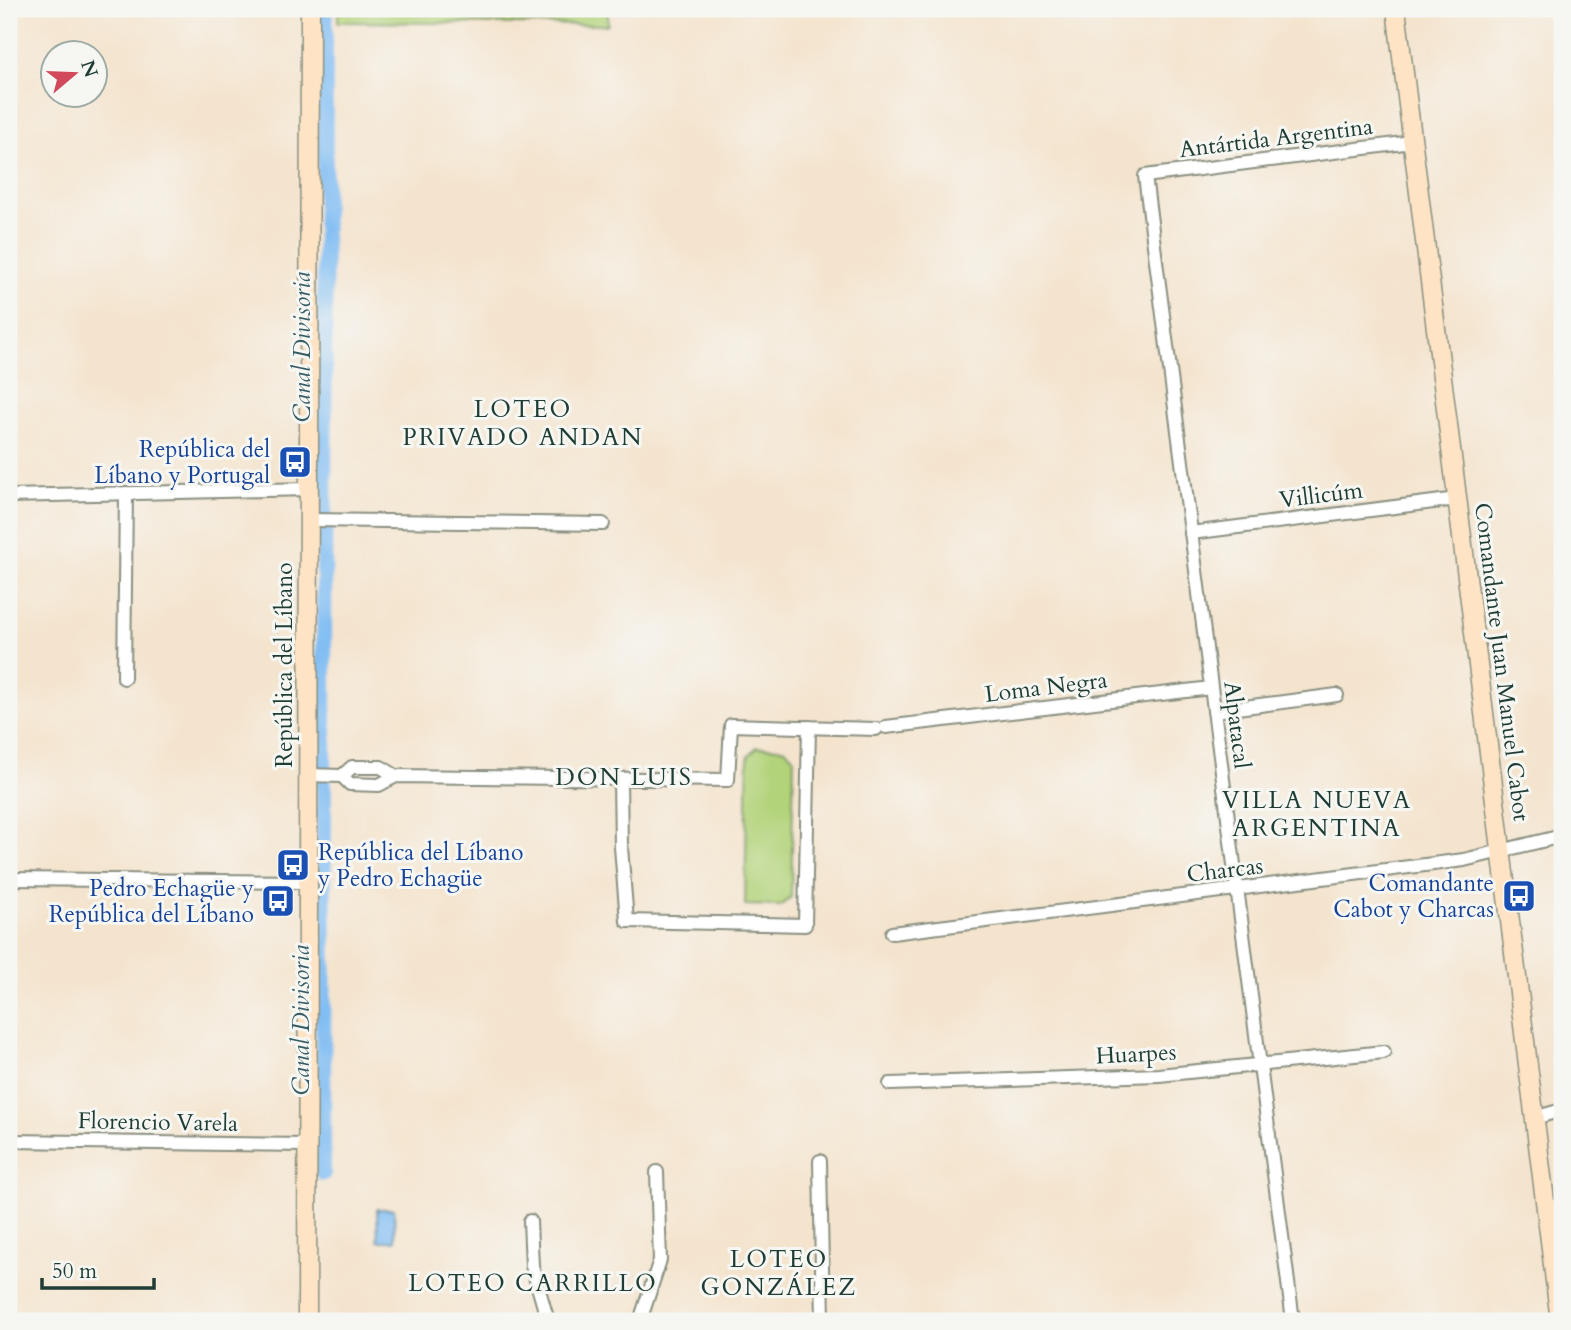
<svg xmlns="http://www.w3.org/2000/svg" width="1571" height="1330" font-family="Cardo,serif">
  <rect width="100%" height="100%" fill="#f6f6f2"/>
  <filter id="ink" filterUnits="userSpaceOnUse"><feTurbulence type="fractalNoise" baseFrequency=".0143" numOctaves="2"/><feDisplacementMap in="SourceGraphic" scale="14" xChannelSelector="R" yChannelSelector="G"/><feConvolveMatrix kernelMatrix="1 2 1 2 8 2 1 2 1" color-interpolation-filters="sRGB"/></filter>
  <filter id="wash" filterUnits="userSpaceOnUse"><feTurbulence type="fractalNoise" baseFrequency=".00686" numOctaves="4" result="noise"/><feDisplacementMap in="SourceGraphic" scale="28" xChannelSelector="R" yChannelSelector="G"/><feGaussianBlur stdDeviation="1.57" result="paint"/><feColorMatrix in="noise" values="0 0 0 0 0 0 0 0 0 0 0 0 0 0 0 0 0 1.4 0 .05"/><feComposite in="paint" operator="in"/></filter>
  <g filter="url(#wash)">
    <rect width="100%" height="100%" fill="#f4e4ce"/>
    <!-- green -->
    <g fill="#b3d37a" stroke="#698857" stroke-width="2">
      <path d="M338 9H608V25L338 22Z"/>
      <path d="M757 747 784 748 794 757 791 897 780 906 745 905 748 756Z"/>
    </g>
    <!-- water -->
    <path fill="#81bdf3" stroke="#507d94" stroke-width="2" d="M377 1209H394L395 1241H378Z"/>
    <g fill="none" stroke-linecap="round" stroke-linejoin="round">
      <!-- canal -->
      <g stroke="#81bdf3" stroke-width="16">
        <path d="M324 769 325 9"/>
        <path d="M323 1173 324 784"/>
      </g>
    </g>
  </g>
  <g filter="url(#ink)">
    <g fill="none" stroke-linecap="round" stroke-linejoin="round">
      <defs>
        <g id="street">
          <path d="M9 496 309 489"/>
          <path d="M309 520 603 524"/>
          <path d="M1191 533 1457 499"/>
          <path d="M124 678 126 493"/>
          <path d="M1214 711 1337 695"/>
          <path d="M886 727 1211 688"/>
          <path d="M308 775 342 776 352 767H381L396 776"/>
          <path d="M342 776 350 784 379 785 396 776 728 780 731 725 876 729"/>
          <path d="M620 779 621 847 627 921 805 925 809 727"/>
          <path d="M9 879 308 882"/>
          <path d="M892 933 1464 860 1562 836"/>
          <path d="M890 1084 1159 1075 1384 1052"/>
          <path d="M1534 1118 1562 1110"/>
          <path d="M9 1141 307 1145"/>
          <path d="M820 1161 823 1321"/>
          <path d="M530 1221 532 1266 548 1321"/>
          <path d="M640 1321 660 1260 657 1172"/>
          <path d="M1293 1321 1145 176 1412 142"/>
        </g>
        <g id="secondary">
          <path d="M1396 9 1560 1321"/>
          <path d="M307 1321 310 9"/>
        </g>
      </defs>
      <!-- street casing -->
      <use href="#street" stroke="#8a9081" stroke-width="16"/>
      <!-- secondary casing -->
      <use href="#secondary" stroke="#8a9081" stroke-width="21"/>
      <!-- street -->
      <use href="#street" stroke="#fff" stroke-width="12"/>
      <!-- secondary -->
      <use href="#secondary" stroke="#fee4c5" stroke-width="18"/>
    </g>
  </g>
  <!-- icons -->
  <defs>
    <symbol id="bus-square" viewBox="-11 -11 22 22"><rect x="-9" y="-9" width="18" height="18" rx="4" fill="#1a4fb4" stroke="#f6f6f2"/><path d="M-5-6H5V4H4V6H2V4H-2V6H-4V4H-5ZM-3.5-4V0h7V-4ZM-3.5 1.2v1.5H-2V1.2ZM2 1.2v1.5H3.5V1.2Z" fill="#fff"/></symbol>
  </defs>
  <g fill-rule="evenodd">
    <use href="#bus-square" x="276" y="443" width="38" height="38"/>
    <use href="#bus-square" x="274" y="846" width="38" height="38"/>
    <use href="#bus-square" x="1500" y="877" width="38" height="38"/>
    <use href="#bus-square" x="259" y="882" width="38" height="38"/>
  </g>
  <g text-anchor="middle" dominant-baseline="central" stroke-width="6" stroke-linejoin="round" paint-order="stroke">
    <!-- street labels -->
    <g font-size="23" fill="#1f3d34" stroke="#f6f6f2">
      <text transform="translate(1276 138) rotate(-7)">Antártida Argentina</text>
      <text transform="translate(1321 495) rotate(-7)">Villicúm</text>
      <text transform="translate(1502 662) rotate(83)">Comandante Juan Manuel Cabot</text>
      <text transform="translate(284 665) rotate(-90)">República del Líbano</text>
      <text transform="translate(1046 687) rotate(-7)">Loma Negra</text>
      <text transform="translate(1237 725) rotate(83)">Alpatacal</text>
      <text transform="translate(1225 870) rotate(-7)">Charcas</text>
      <text transform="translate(1136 1054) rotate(-3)">Huarpes</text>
      <text transform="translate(158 1122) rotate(1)">Florencio Varela</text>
    </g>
    <!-- transit labels -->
    <g font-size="23" fill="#164399" stroke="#f6f6f2" text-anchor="end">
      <text x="270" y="449">República del<tspan x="270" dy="26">Líbano y Portugal</tspan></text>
      <text x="318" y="852" text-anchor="start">República del Líbano<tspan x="318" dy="26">y Pedro Echagüe</tspan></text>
      <text x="1494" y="883">Comandante<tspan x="1494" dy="26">Cabot y Charcas</tspan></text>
      <text x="254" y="888">Pedro Echagüe y<tspan x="254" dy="26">República del Líbano</tspan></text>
    </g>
    <!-- water labels -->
    <g font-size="24" font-style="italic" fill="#385d64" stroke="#f6f6f2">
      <text transform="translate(302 347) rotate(-90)">Canal Divisoria</text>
      <text transform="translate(301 1020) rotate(-90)">Canal Divisoria</text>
    </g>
    <!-- neighbourhood labels -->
    <g font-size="24" letter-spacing="2" fill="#1f3d34" stroke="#f6f6f2">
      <text x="523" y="409">LOTEO<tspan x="523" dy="28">PRIVADO ANDAN</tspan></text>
      <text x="624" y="777">DON LUIS</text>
      <text x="1317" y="800">VILLA NUEVA<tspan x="1317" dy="28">ARGENTINA</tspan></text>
      <text x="779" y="1259">LOTEO<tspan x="779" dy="28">GONZÁLEZ</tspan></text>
      <text x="533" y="1283">LOTEO CARRILLO</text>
    </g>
  </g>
  <!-- margin -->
  <rect width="1571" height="1330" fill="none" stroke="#f6f6f2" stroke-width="35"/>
  <!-- north arrow -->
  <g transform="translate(74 74) rotate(71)"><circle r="33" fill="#f6f6f2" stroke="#a0aca6" stroke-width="2"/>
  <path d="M0-5L12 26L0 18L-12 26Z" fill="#d1495b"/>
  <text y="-10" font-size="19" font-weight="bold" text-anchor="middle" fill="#1f3d34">N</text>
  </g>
  <!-- scale -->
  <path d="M42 1278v10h112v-10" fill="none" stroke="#1f3d34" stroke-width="3.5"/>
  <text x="52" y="1278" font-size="21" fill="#1f3d34" stroke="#f6f6f2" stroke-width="5" paint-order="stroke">50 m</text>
</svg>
